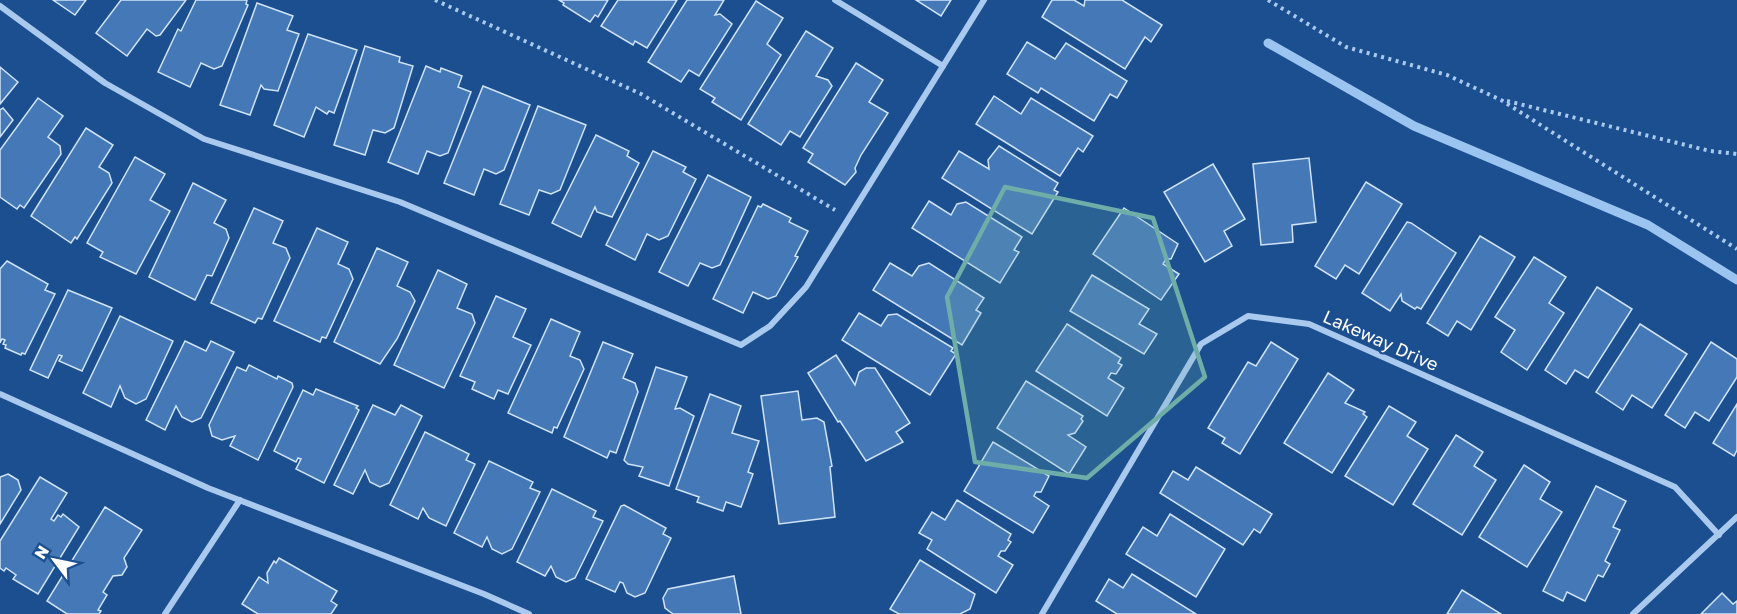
<svg xmlns="http://www.w3.org/2000/svg" width="1737" height="614" font-family="'Golos Text',sans-serif">
  <rect width="100%" height="100%" fill="#1b4f8f"/>
  <g fill="none" stroke-linecap="round" stroke-linejoin="round">
    <!-- stream -->
    <path stroke="#9cc4f0" stroke-width="9" d="M1268 43 1414 126 1648 225 1737 280"/>
  </g>
  <!-- building -->
  <g fill="#4478b7" stroke="#cfe3fa" stroke-width="1.5">
    <path d="M53 0H86L75 15Z"/>
    <path d="M121 0H186L160 35 156 36 147 29 127 56 96 33Z"/>
    <path d="M196 0H247L246 4 248 5 222 66 214 69 201 63 190 87 158 72 178 29 181 31Z"/>
    <path d="M559 0H608L598 17 595 15 590 22 563 5 564 3Z"/>
    <path d="M618 0H677L647 48 635 41 633 45 601 26Z"/>
    <path d="M687 0H724L715 15 720 14 732 24 699 76 689 70 681 82 648 62Z"/>
    <path d="M916 0H951L941 16Z"/>
    <path d="M1052 0H1074L1084 6 1085 0H1122L1162 25 1151 42 1145 37 1125 69 1042 17Z"/>
    <path d="M756 1 783 18 767 44 781 55 741 120 712 102 715 98 700 89Z"/>
    <path d="M257 3 293 16 287 30 299 34 278 91 264 89 261 85 250 115 220 105Z"/>
    <path d="M806 31 833 48 816 76 828 80 832 86 800 137 790 131 781 145 748 124Z"/>
    <path d="M308 34 357 50 334 113 329 111 327 114 316 107 304 137 274 125Z"/>
    <path d="M1027 42 1055 59 1066 43 1127 81 1117 98 1110 94 1094 121 1041 88 1038 93 1007 74Z"/>
    <path d="M365 46 400 57 399 62 413 66 394 128 385 133 373 130 365 155 334 145Z"/>
    <path d="M856 63 883 80 869 102 888 113 861 155 855 168 856 172 845 185 808 162 813 154 803 148Z"/>
    <path d="M426 66 440 72 441 68 462 76 458 87 471 92 448 153 440 156 427 151 418 174 388 162Z"/>
    <path d="M0 67 18 82 0 104Z"/>
    <path d="M483 86 530 105 504 170 496 174 484 169 474 195 444 183Z"/>
    <path d="M994 96 1021 114 1031 98 1093 136 1083 152 1078 148 1060 176 976 124Z"/>
    <path d="M38 98 63 116 48 137 60 146 61 154 24 208 20 205 17 209 0 197V150Z"/>
    <path d="M538 106 586 125 560 190 551 194 539 190 529 215 500 204Z"/>
    <path d="M3 108 13 120 0 137V110Z"/>
    <path d="M86 128 113 145 99 167 109 173 112 183 77 239 75 237 71 243 31 216Z"/>
    <path d="M596 135 629 151 627 156 639 163 612 217 597 212 595 207 581 237 552 223Z"/>
    <path d="M999 146 1058 183 1054 190 1058 192 1032 234 942 178 959 151 989 169 988 160Z"/>
    <path d="M653 151 686 167 683 172 696 179 668 236 659 240 647 234 635 260 606 245Z"/>
    <path d="M135 157 165 174 150 200 170 211 136 274 100 257 103 252 87 243Z"/>
    <path d="M1309 158 1316 222 1292 225 1293 242 1261 245 1253 164Z"/>
    <path d="M1213 164 1245 219 1224 231 1232 246 1205 262 1164 192Z"/>
    <path d="M708 175 751 197 720 265 712 268 700 263 688 286 659 272Z"/>
    <path d="M1366 182 1402 204 1359 274 1345 265 1336 279 1315 266Z"/>
    <path d="M193 183 226 200 214 223 226 229 229 238 212 276 207 275 195 300 149 277Z"/>
    <path d="M929 201 951 215 957 204 966 202 1022 237 1014 250 1019 252 1000 283 912 228Z"/>
    <path d="M763 204 791 218 789 222 808 231 795 256 798 257 776 296 768 299 753 292 743 313 713 299 758 206 761 207Z"/>
    <path d="M254 208 283 221 273 243 286 248 290 258 262 319 258 318 255 323 211 303Z"/>
    <path d="M1124 208 1178 244 1171 259H1166L1163 264 1179 274 1161 300 1093 254Z"/>
    <path d="M1407 222 1411 223 1456 253 1421 309 1417 307 1415 309 1402 301 1401 294 1390 311 1362 293Z"/>
    <path d="M317 228 348 242 338 264 349 269 353 279 326 338 322 337 320 342 274 321Z"/>
    <path d="M1480 236 1515 257 1471 330 1457 321 1448 336 1427 323Z"/>
    <path d="M377 248 408 262 397 286 410 292 415 301 397 339 380 364 334 342Z"/>
    <path d="M1534 257 1566 277 1549 303 1564 313 1527 370 1501 352 1515 330 1495 317Z"/>
    <path d="M7 261 48 284 45 290 55 294 25 354 22 353 21 355 5 348 6 345 3 344 5 340 2 339 0 343V269Z"/>
    <path d="M890 263 912 276 919 266 929 263 984 298 976 310 981 313 962 345 873 290Z"/>
    <path d="M438 270 467 284 457 308 472 314 475 323 444 388 394 365Z"/>
    <path d="M1092 275 1149 309 1139 324 1157 334 1144 354 1070 311Z"/>
    <path d="M1597 287 1632 309 1588 378 1575 370 1566 384 1545 370Z"/>
    <path d="M68 290 112 308 82 371 59 361 62 356 59 355 48 378 30 370Z"/>
    <path d="M496 296 526 309 513 337 531 345 508 394 498 390 494 399 472 389 475 382 460 376Z"/>
    <path d="M859 313 881 326 888 315 897 314 953 348 951 351 956 354 930 395 842 340Z"/>
    <path d="M120 316 173 341 146 399 136 404 125 398 120 386 111 407 83 393Z"/>
    <path d="M551 319 580 332 570 356 580 360 584 369 557 428 554 427 552 433 508 413Z"/>
    <path d="M1067 324 1121 358 1118 363 1122 365 1116 374 1111 373 1108 378 1124 388 1107 416 1036 371Z"/>
    <path d="M1640 324 1687 354 1652 408 1632 395 1623 410 1596 392Z"/>
    <path d="M185 341 206 351 211 341 234 352 201 418 192 422 182 417 176 406 165 430 146 420Z"/>
    <path d="M603 342 633 354 623 378 635 383 638 392 616 453 610 451 607 458 564 437Z"/>
    <path d="M1271 342 1298 359 1240 454 1222 443 1225 438 1208 428 1248 362 1256 366Z"/>
    <path d="M1711 342 1737 359V377L1709 421 1695 412 1685 428 1665 415Z"/>
    <path d="M836 355 855 385 859 372 866 368H875L910 423 896 432 903 442 866 461 840 421 838 422 808 373Z"/>
    <path d="M249 365 277 379 278 376 292 383 293 387 258 460 230 446 235 436 222 440 212 436 209 425 237 367 246 371Z"/>
    <path d="M656 367 687 377 675 409 680 408 694 416 669 486 639 476 643 467 628 464 624 460Z"/>
    <path d="M1328 373 1354 390 1345 403 1365 412 1363 414 1367 417 1332 473 1284 443Z"/>
    <path d="M1026 381 1083 416 1081 419 1083 421 1075 433 1068 435 1086 447 1069 474 997 428Z"/>
    <path d="M316 389 358 406 356 408 359 410 324 483 296 469 301 459 298 458 296 462 274 451 303 390 313 395Z"/>
    <path d="M798 391 802 420 817 418 824 422 832 466 830 467 835 517 779 524 761 396Z"/>
    <path d="M710 394 741 406 732 433 759 441 748 472 753 474 741 507 726 502 723 511 697 502 699 497 676 489Z"/>
    <path d="M1737 404V450L1734 456 1713 443Z"/>
    <path d="M373 405 395 415 401 405 422 416 389 483 380 487 370 482 365 470 353 494 334 485Z"/>
    <path d="M1389 406 1416 422 1407 436 1428 449 1393 505 1345 476Z"/>
    <path d="M425 432 469 454 466 460 475 464 446 526 429 518 423 508 418 519 390 505Z"/>
    <path d="M1456 435 1483 452 1474 466 1496 480 1462 535 1413 504Z"/>
    <path d="M993 442 1049 476 1041 492H1036L1034 496 1049 506 1033 533 964 491Z"/>
    <path d="M489 461 533 482 530 488 540 492 512 549 502 554 492 549 487 537 482 547 454 533Z"/>
    <path d="M1524 465 1550 482 1540 499 1562 512 1527 567 1479 537Z"/>
    <path d="M1196 467 1272 514 1260 533 1254 529 1243 545 1160 493 1173 471 1188 480Z"/>
    <path d="M8 474 18 480 21 490 0 524V477Z"/>
    <path d="M40 477 67 493 51 519 54 521 58 515 61 517 63 514 79 527 38 594 13 579 16 575 6 568 4 571 0 568V541Z"/>
    <path d="M1596 486 1626 501 1613 527 1620 530 1605 561 1610 564 1603 577 1598 575 1585 601 1567 592 1563 601 1543 591Z"/>
    <path d="M552 489 596 511 593 517 603 521 575 578 566 582 556 577 551 566 545 576 517 562Z"/>
    <path d="M957 500 1011 534 1008 540 1011 542 1005 551H1001L998 556 1013 565 996 593 927 549 932 540 919 533 932 512 945 520Z"/>
    <path d="M624 505 666 528 663 534 671 538 645 593 635 597 627 593 623 583 620 582 615 592 586 579 621 506Z"/>
    <path d="M105 507 142 530 124 558 127 567 122 575 113 576 103 592 107 595 98 610 101 611 99 614H67L47 601Z"/>
    <path d="M1170 514 1225 549 1196 597 1126 554 1143 527 1157 536Z"/>
    <path d="M279 558 337 591 331 601 337 605 331 614H258L242 604 259 577 268 583 267 573 274 561 276 563Z"/>
    <path d="M920 560 975 594 970 609 960 614H899L890 609Z"/>
    <path d="M1132 574 1196 614H1117L1096 601 1109 579 1123 588Z"/>
    <path d="M734 576 741 614H673L665 608 663 598 668 589Z"/>
    <path d="M1462 590 1501 614H1447Z"/>
    <path d="M1722 593 1733 604 1737 601V614H1701Z"/>
  </g>
  <g fill="none" stroke-linecap="round" stroke-linejoin="round">
    <!-- path -->
    <g stroke="#a9c9ee" stroke-width="4" stroke-dasharray="3 4.5" stroke-linecap="butt">
      <path d="M435 0 641 94 835 210"/>
      <path d="M1268 0 1346 47 1447 75 1501 100 1737 249"/>
      <path d="M1507 101 1710 151 1737 154"/>
    </g>
    <!-- minor -->
    <g stroke="#a9c9ee" stroke-width="6">
      <path d="M835 0 943 66"/>
      <path d="M0 6 105 83 204 139 400 202 741 345 770 326 806 287 984 0"/>
      <path d="M0 394 208 488 484 594 529 614"/>
      <path d="M165 614 240 500"/>
      <path d="M1042 614 1201 344 1248 316 1309 324 1675 487 1719 535"/>
      <path d="M1633 614 1737 517"/>
    </g>
  </g>
  <!-- marked area -->
  <path fill="#6fada8" fill-opacity="0.2" stroke="#6fada8" stroke-width="4.5" stroke-linejoin="round" d="M1005 187 1153 218 1205 377 1087 478 975 462 947 297Z"/>
  <g text-anchor="middle" dominant-baseline="central" stroke-width="4.5" stroke-linejoin="round" paint-order="stroke">
    <!-- street labels -->
    <g font-size="18" fill="#fff" stroke="#1b4f8f">
      <text transform="translate(1381 340) rotate(24)">Lakeway Drive</text>
    </g>
  </g>
  <!-- north arrow -->
  <g transform="translate(54 560) rotate(302)" stroke="#1b4f8f" stroke-width="4.5" paint-order="stroke">
  <path d="M0-4.5L10 22L0 15L-10 22Z" fill="#ffffff"/>
  <text y="-9" font-size="16" font-weight="bold" text-anchor="middle" fill="#ffffff">N</text>
  </g>
</svg>
